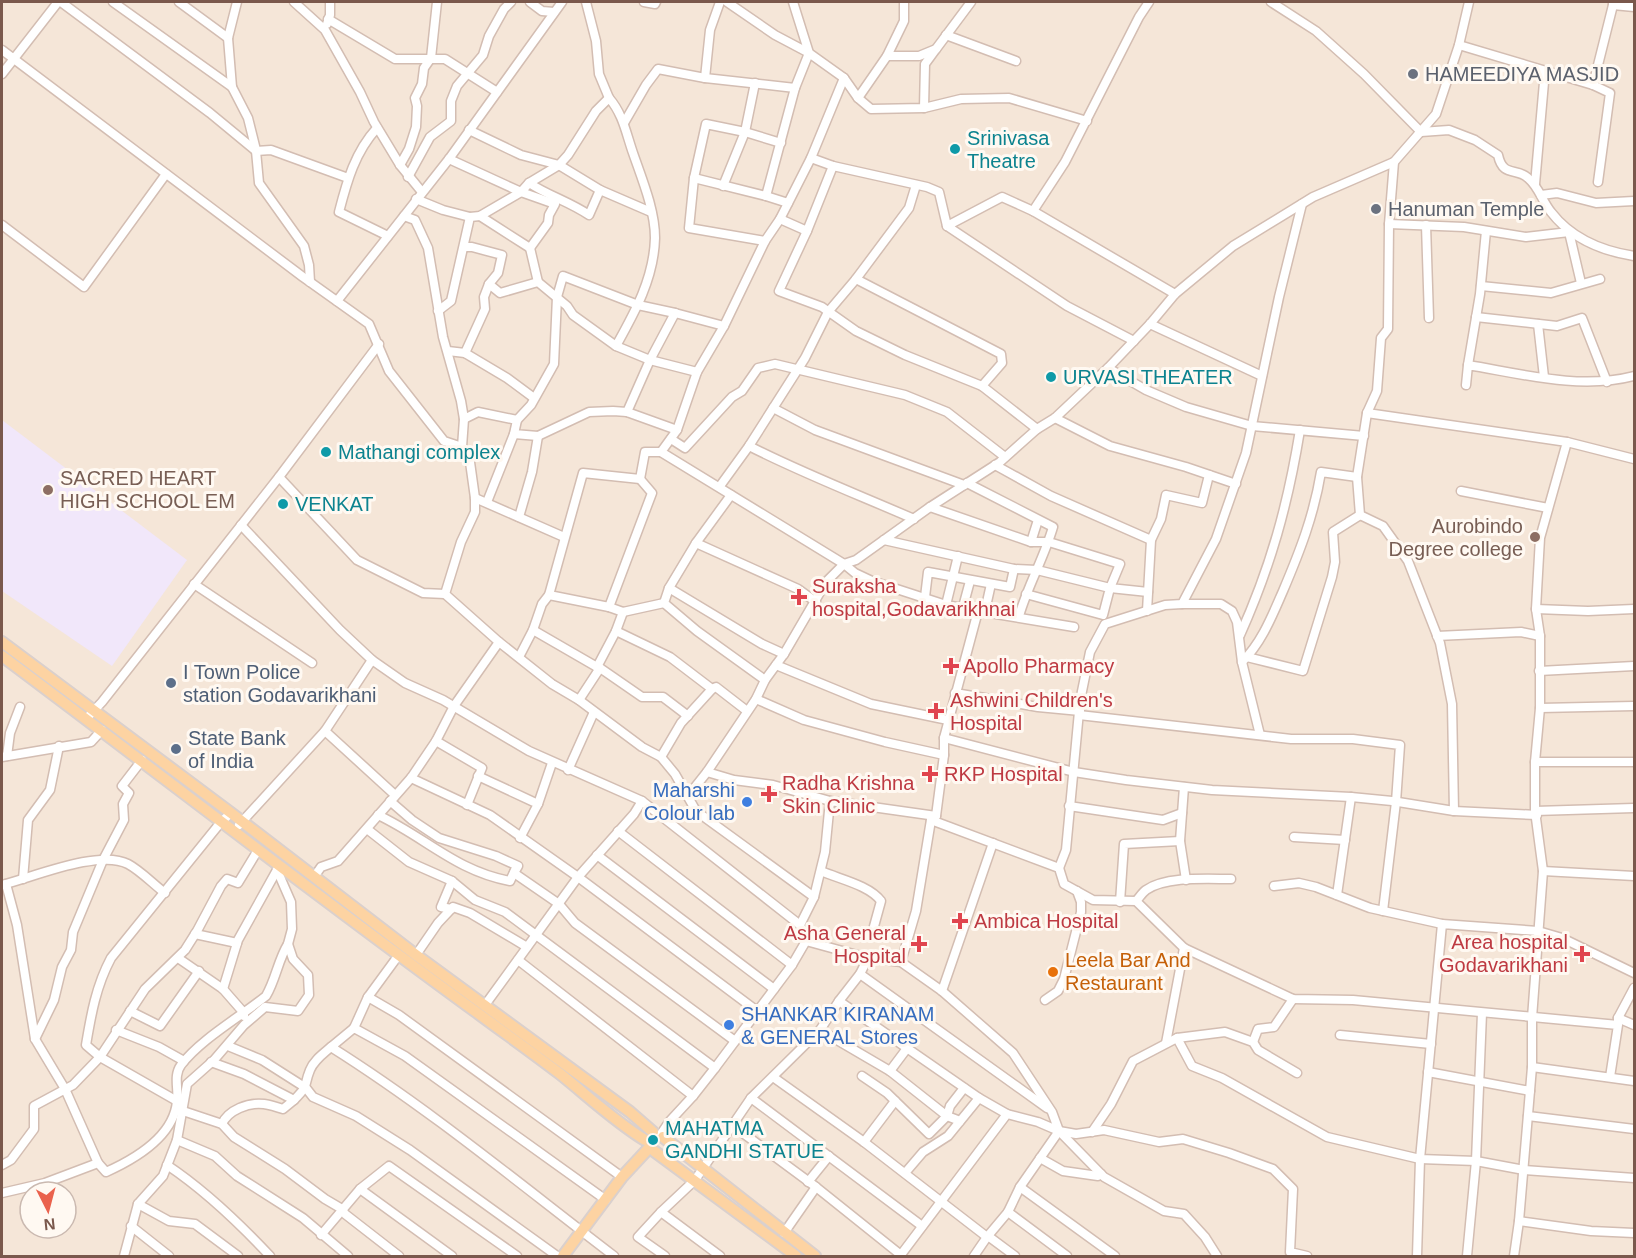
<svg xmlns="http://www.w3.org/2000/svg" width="1636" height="1258" font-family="Helvetica,sans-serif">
  <rect width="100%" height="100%" fill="#fdf4eb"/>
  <!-- residential -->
  <path fill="#f5e6d8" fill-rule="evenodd" d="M2 2H1634V1256H2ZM30 1192H66V1228H30Z"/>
  <!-- education -->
  <path fill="#f1e7fa" d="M2 420 187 560 112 666 2 591Z"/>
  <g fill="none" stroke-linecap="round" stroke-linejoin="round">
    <defs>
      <g id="minor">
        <path d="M61 2 210 113 256 151"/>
        <path d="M113 2 232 87 248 118 256 150"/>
        <path d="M179 2 228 38"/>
        <path d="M294 2 325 30 360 92 374 122 400 165 422 192"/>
        <path d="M530 2 542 11 554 12"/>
        <path d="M586 2 596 41 599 74 609 98"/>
        <path d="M644 2 655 4 656 2"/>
        <path d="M720 2 710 30 705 78 795 88 809 53 775 35 727 2"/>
        <path d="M793 2 809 53 844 78 811 158 780 219 765 241 724 326 697 372 677 430 661 452 844 564 855 573 872 581 946 605 978 611 944 738V755L936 816 931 820 916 911 901 962"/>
        <path d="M1149 2 1139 17 1065 162 1033 211 1175 294"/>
        <path d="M1271 2 1316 31 1364 74 1421 132 1449 130 1475 140 1498 155C1503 178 1516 167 1528 178 1539 187 1542 201 1551 212 1571 238 1602 251 1634 256"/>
        <path d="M1613 2V5L1634 7"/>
        <path d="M328 19 395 59H445L497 92"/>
        <path d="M327 24 330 15V2"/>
        <path d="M946 35 1016 61"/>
        <path d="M1459 45 1593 85 1610 93 1598 182"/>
        <path d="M2 50 303 277 369 324 389 371 444 441 462 447 469 455 475 498V512L461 542 445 594 499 642 552 684 579 700 642 747 661 757 675 774 696 811 814 897 800 925 806 941"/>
        <path d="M887 56 904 21V2"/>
        <path d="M2 74 58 2"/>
        <path d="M844 78 858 98 871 109 924 108 961 99 1009 98 1087 121"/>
        <path d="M1593 85 1613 5"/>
        <path d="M232 87 228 38 237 2"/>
        <path d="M858 98 887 56H919L936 49 971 2"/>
        <path d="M924 108 925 64 936 49"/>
        <path d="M624 123 646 85 658 69 705 78"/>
        <path d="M377 128C355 152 347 181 339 212L388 236"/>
        <path d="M469 130 521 155 559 165 600 190 651 212"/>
        <path d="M811 158 833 166 927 187 939 192 947 226"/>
        <path d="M449 159 521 192 555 204 549 215 548 223 530 248 480 216"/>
        <path d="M1394 162 1389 224 1388 329 1381 338 1377 391 1367 413 1357 477 1360 515 1383 526 1408 561 1440 643 1452 704 1454 811"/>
        <path d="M400 165 409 149 416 127 417 106 415 98 422 84 424 68 431 58 437 2"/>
        <path d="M833 166 807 231 779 291 822 307 856 331 905 355 982 386 1037 429"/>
        <path d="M408 177 430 137 451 121V101L457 86 483 55 489 36 504 9 511 2"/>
        <path d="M694 178 766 196"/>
        <path d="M529 183C549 196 570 202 589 215L600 190"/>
        <path d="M1535 184 1545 71"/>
        <path d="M723 186 745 132 755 83"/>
        <path d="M1541 195 1557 193 1596 203 1634 201"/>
        <path d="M416 199 443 210 470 217"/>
        <path d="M788 203 766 196 795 88"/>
        <path d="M1033 211 1002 197 947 226 1067 306 1134 341"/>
        <path d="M404 216 415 220 428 248 443 337 461 401 464 419"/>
        <path d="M780 219 807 231"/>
        <path d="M1389 224 1464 227 1526 237 1569 232 1581 283"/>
        <path d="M2 225 84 287 166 174"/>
        <path d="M1426 225 1429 318"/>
        <path d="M765 241 689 228 694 178 706 124 745 132 781 143"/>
        <path d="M464 247H472L502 255 498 273 489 284 484 297 485 309 465 353"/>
        <path d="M530 248 538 282"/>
        <path d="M856 279 909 208 916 185"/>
        <path d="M310 282 309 265 304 246 259 183 256 151 271 150 348 178"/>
        <path d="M489 284 500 293 538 282 567 306 573 315 616 346 650 360 697 372"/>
        <path d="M1481 286 1551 293 1600 279"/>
        <path d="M337 301 449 159 562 2"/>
        <path d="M438 311 451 301 470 217 480 216 521 192 529 183 559 165 568 155 596 111 609 98C623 114 626 133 633 153 642 179 655 210 655 238 654 278 635 312 616 346"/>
        <path d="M1476 317 1557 326 1582 318 1607 382"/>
        <path d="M1150 324 1262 376"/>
        <path d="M1538 324 1544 377"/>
        <path d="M448 351 465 353 507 378 534 398"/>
        <path d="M1468 365 1480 294 1486 231"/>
        <path d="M1108 368 1146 390 1186 407 1252 426 1364 436"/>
        <path d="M1466 385 1468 365C1522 374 1580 390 1634 376"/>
        <path d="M773 408 815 430 964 485"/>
        <path d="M627 412 650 360 675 313 724 326"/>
        <path d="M1367 413 1567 442 1540 538 1536 609 1540 636V708L1535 762V811L1543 871 1532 1018V1067L1519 1221 1514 1256"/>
        <path d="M1055 418 1110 446 1186 467 1236 484"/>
        <path d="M517 420 531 405 554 364 557 297 563 276 638 305 675 313"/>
        <path d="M671 439 685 448 732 397 742 391 758 368 775 364 905 395 947 412 1005 457"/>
        <path d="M1567 442 1634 459"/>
        <path d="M749 446C802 473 859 495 914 519"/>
        <path d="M462 447 464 419 478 412 517 420 514 434 538 436 589 412 613 411 627 412 677 430"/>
        <path d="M995 465 1051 496 1151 540"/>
        <path d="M279 477 357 560 423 593 445 594"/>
        <path d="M967 483 1053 527C1044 558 1028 585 1019 616"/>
        <path d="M720 486 749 446 805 358 828 312 856 279 1001 354 1002 363 982 386"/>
        <path d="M1461 491 1548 508"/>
        <path d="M475 498 564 537"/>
        <path d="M487 502 514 434"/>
        <path d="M930 507 1031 542H1049L1120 564 1110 588 1148 592"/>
        <path d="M519 517 532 472 538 436"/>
        <path d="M884 540 1014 569 1037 570 1110 588 1103 615 1026 594"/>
        <path d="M1031 542 1038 520"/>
        <path d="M696 543 731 495"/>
        <path d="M194 584 312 663"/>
        <path d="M669 588 762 644 784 654"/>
        <path d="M549 595 583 473 640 479 645 452H661"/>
        <path d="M925 597 928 572 1010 587 1014 569"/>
        <path d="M1182 604H1221L1232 611 1237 622 1242 662 1260 735"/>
        <path d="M946 605 958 556"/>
        <path d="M609 607 652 493 640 479"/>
        <path d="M963 607 970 581"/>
        <path d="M1536 609 1588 611 1634 609"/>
        <path d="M978 611 1074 627"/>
        <path d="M985 611 991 584"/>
        <path d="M1147 611 1151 540 1161 519 1166 495 1202 503 1209 475"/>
        <path d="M623 612 664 603"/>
        <path d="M533 630 597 667"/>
        <path d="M1240 635C1271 566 1288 504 1300 430"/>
        <path d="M1437 636 1521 632 1540 636"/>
        <path d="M519 657 533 630 542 604 549 595 609 607 623 612 616 631"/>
        <path d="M1247 657 1303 671 1332 577 1335 562 1333 532 1360 515"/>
        <path d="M372 660 405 683 443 700 529 751 642 801 800 925"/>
        <path d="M1242 662C1262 642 1272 616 1283 591 1300 551 1314 515 1321 472L1357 477"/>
        <path d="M776 665 871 704 948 720"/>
        <path d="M600 668 642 697H663L688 716"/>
        <path d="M1539 671 1634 666"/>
        <path d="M765 680 697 631 664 603 669 588 696 543 798 589 816 602"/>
        <path d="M955 693 1038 707 1080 711"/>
        <path d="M756 699 804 720 885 742 944 755"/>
        <path d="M579 700 600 668 597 667 616 631 670 657 712 689 716 687 747 711"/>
        <path d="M1540 708 1634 706"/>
        <path d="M1079 715 1291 739H1353L1400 745 1396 802 1383 911"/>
        <path d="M86 719 102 702 279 477 379 344"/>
        <path d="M325 731 395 795"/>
        <path d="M944 738 1074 772 1126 780 1212 790 1351 797 1392 801 1454 811 1537 815"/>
        <path d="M436 741 482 768 467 805"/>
        <path d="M7 756 10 733 20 707"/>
        <path d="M2 757 91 742 102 730"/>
        <path d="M661 757 681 723 712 689"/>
        <path d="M1535 762H1634"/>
        <path d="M568 770 594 712"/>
        <path d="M707 772 734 780 773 785 830 801"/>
        <path d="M478 776 538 804 520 838"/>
        <path d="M411 778 490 815 578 877 757 1011"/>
        <path d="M1184 787 1180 841 1186 880"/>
        <path d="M688 796 707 772 756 699 765 680 784 654 826 582 844 564 856 560 930 507 1000 462 1037 429 1055 418 1108 368 1150 324 1175 294 1233 246 1313 197 1394 162 1436 114 1459 45 1469 2"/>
        <path d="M390 801 412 820 439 838 496 856 518 866 514 873 559 904 575 923 735 1041"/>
        <path d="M538 804 552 763"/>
        <path d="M1069 806 1163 820 1182 813"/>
        <path d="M1535 811 1634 808"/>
        <path d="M231 813 221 822 111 958C96 986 91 1015 86 1045L100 1057 177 1101 183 1111 222 1124 234 1137 285 1169 325 1199 342 1209 345 1214 399 1256"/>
        <path d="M378 815C425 837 456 871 510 881L515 870"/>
        <path d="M931 820 1059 868 1064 884 1093 900 1136 901 1184 948 1293 999 1353 1000 1618 1025 1610 1077"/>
        <path d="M239 825 325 731 372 660 340 630 241 525"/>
        <path d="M367 829 409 862 452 881 475 900 505 912 715 1068"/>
        <path d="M618 831 792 965"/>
        <path d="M1294 837 1345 840"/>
        <path d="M597 855 774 989"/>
        <path d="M1059 868 1066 850 1080 701 1090 652 1105 624 1165 605 1182 604 1216 539 1246 453 1279 297 1302 204"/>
        <path d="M821 871C839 879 869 885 881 901L873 930"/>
        <path d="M1543 871 1634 876"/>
        <path d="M314 877 321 867 338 861 411 778 436 741 454 706 499 642"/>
        <path d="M23 879 28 820 50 790 59 746"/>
        <path d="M6 884 17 925 35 1039 65 1089 98 1163"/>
        <path d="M2 885C34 877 99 849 128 864 141 871 153 884 165 893"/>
        <path d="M1274 886 1299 883 1316 887 1370 908 1442 924"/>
        <path d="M1337 895 1351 797"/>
        <path d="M814 897 825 852 830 801 936 816"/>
        <path d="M1136 901C1139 898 1142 893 1146 890 1166 876 1207 879 1231 879"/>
        <path d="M1120 902 1124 844 1180 841"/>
        <path d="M451 909 441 907 452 881"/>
        <path d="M195 934 237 943"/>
        <path d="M806 941 868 958 901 962 942 991 1013 1053 1052 1112 1059 1131 1020 1187 1008 1212 987 1237 974 1256"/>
        <path d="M416 955 438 923 453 907 470 913 527 947"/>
        <path d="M178 958 223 989 244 1013V1016"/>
        <path d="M518 960 693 1096"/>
        <path d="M860 974 1047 1108"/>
        <path d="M223 989 238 940 277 870"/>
        <path d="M942 991 993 843"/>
        <path d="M368 997 399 1015 622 1177"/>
        <path d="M1045 1000 1058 991 1064 979 1081 912V902L1077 891"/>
        <path d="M839 1001 979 1098 1007 1114"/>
        <path d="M485 1005 578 877 634 814 642 801"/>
        <path d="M130 1011 160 1026 199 971"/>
        <path d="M1618 1018 1634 988"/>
        <path d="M1618 1022V1018L1634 1025"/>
        <path d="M354 1028 368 997 398 956"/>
        <path d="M116 1030 159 1047 184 1061"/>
        <path d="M820 1030 890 1071 947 1116 960 1121"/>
        <path d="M1340 1035 1431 1044"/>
        <path d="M1177 1038 1192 1066 1222 1078 1327 1137 1420 1159 1476 1161 1524 1170 1634 1178"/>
        <path d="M35 1039 54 1000 62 967 71 950 73 932 103 860 124 820 123 804 129 793 122 786 142 760"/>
        <path d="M1253 1042 1258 1029 1274 1027 1293 999"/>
        <path d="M1166 1043 1184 948"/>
        <path d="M228 1046 262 1060 306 1088 313 1097 356 1116 410 1150 557 1256"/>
        <path d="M211 1062 244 1074 294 1100 283 1109C277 1107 270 1105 264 1104 249 1102 228 1110 222 1124"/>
        <path d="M1532 1067 1634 1081"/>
        <path d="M890 1071 908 1047"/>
        <path d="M1428 1072 1530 1091"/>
        <path d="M862 1076 887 1093 929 1134 947 1116 950 1106 964 1088"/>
        <path d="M773 1077 864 1142 987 1237"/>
        <path d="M751 1098 922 1226"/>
        <path d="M294 1100C310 1084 303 1087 310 1070 314 1060 323 1054 331 1047"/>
        <path d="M1528 1116 1634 1129"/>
        <path d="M732 1125 816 1187 901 1255"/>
        <path d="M1059 1131 1104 1177 1164 1211 1184 1214 1205 1237 1217 1256"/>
        <path d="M1092 1132 1111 1104 1133 1061 1177 1038 1225 1032 1253 1042 1258 1050 1297 1073"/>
        <path d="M661 1134 669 1122 693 1096 715 1068 792 965 806 941"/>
        <path d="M177 1140 215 1156 237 1176 303 1218 348 1256"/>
        <path d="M864 1142 895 1101"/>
        <path d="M1040 1158 1063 1171 1098 1176 1101 1174"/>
        <path d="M2 1165 11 1160 34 1129V1106L73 1085 100 1057 145 989 185 950 197 931 221 886 227 879 238 883 258 850"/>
        <path d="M167 1165C203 1189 240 1224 270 1256"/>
        <path d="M905 1173 923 1152 948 1136 979 1098"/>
        <path d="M808 1182 829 1156"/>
        <path d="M1020 1187 1115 1256"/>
        <path d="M360 1189 452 1256"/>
        <path d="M2 1193 45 1183 98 1163 106 1172C135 1159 174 1136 177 1101 179 1089 173 1076 181 1065 201 1039 240 1017 266 996 276 979 278 960 288 944"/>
        <path d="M606 1200 405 1056 354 1028 331 1047C431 1110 521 1185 614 1256"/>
        <path d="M138 1204 169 1221 195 1224 238 1256"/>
        <path d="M661 1212 720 1256"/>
        <path d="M1008 1212 1067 1256"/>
        <path d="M1519 1221 1591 1231 1634 1233"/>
        <path d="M131 1226 169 1256"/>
        <path d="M784 1233 816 1187"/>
        <path d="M321 1235 360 1189 389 1166 517 1256"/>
        <path d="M988 1236 1015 1256"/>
        <path d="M124 1256 138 1204 163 1176 177 1140 187 1084 214 1060 244 1025 265 1007 298 1011 309 995 308 975 293 959 288 944 292 929 291 902 277 870 279 866"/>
        <path d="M665 1256 638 1237 661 1212 695 1180 751 1098 820 1030 839 1001 860 974 868 958"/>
        <path d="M900 1256 1007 1114 1038 1122 1059 1131 1076 1134 1104 1130 1159 1142 1183 1139 1229 1153 1273 1169 1293 1189 1290 1252 1307 1256"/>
        <path d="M1417 1256 1420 1159 1442 924 1538 931 1562 938 1634 973"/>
        <path d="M1467 1256 1476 1161 1482 1013"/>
      </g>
      <g id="major">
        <path d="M2 642 231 813 416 955 630 1112 653 1132"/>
        <path d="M2 656C161 775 318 897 479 1014 506 1034 533 1053 559 1073 588 1096 614 1121 645 1140"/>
        <path d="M663 1137 815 1256"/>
        <path d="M654 1151 796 1256"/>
        <path d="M563 1256 622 1177 648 1149"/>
      </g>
    </defs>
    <!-- minor casing -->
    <use href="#minor" stroke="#d3bdb2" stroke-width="11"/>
    <!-- major casing -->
    <use href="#major" stroke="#dad0cd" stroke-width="14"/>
    <!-- minor -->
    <use href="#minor" stroke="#fff" stroke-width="8"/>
    <!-- major -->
    <use href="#major" stroke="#fdd3a2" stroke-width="10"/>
  </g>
  <!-- markers -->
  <g fill="#6b7280" stroke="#fff9f2" stroke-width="2">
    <circle cx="1413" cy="74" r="6"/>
    <circle cx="1376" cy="209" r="6"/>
  </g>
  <g fill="#0f9aa8" stroke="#fff9f2" stroke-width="2">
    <circle cx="955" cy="149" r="6"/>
    <circle cx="1051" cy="377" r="6"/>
    <circle cx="326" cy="452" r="6"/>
    <circle cx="283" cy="504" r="6"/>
    <circle cx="653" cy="1140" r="6"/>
  </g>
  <g fill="#8d6e63" stroke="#fff9f2" stroke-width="2">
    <circle cx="48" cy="490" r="6"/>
    <circle cx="1535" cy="537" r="6"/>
  </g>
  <g fill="#e0444e" stroke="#fff9f2" stroke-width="2">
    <path d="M796 588h6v6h6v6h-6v6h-6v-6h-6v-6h6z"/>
    <path d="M948 657h6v6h6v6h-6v6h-6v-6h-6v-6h6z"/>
    <path d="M933 702h6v6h6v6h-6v6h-6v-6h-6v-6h6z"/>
    <path d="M927 765h6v6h6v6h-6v6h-6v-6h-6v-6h6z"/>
    <path d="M766 785h6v6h6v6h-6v6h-6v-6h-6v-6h6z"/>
    <path d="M957 912h6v6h6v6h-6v6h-6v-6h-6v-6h6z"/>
    <path d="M916 935h6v6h6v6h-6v6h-6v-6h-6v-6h6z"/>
    <path d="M1579 945h6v6h6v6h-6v6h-6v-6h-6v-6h6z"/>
  </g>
  <g fill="#5c6f8a" stroke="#fff9f2" stroke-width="2">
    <circle cx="171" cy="683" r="6"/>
    <circle cx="176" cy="749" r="6"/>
  </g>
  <g fill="#3f7fe0" stroke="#fff9f2" stroke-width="2">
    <circle cx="747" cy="802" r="6"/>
    <circle cx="729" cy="1025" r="6"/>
  </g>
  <circle fill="#e8710a" stroke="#fff9f2" stroke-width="2" cx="1053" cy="972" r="6"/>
  <g text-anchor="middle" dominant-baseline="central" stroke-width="6" stroke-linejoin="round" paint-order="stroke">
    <!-- worship labels -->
    <g font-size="20" fill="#5b616d" stroke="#fff9f2" text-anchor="start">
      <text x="1425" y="74">HAMEEDIYA MASJID</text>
      <text x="1388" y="209">Hanuman Temple</text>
    </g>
    <!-- culture labels -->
    <g font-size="20" fill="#0d838f" stroke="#fff9f2" text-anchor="start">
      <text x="967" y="138">Srinivasa<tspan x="967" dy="23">Theatre</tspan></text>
      <text x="1063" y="377">URVASI THEATER</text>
      <text x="338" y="452">Mathangi complex</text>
      <text x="295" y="504">VENKAT</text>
      <text x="665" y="1128">MAHATMA<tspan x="665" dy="23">GANDHI STATUE</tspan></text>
    </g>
    <!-- education labels -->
    <g font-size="20" fill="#785e54" stroke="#fff9f2" text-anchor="start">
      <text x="60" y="478">SACRED HEART<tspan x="60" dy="23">HIGH SCHOOL EM</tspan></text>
      <text x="1523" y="526" text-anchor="end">Aurobindo<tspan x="1523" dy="23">Degree college</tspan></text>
    </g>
    <!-- health labels -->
    <g font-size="20" fill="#be3a42" stroke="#fff9f2" text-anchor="start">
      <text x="812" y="586">Suraksha<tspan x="812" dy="23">hospital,Godavarikhnai</tspan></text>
      <text x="963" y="666">Apollo Pharmacy</text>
      <text x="950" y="700">Ashwini Children's<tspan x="950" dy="23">Hospital</tspan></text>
      <text x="944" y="774">RKP Hospital</text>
      <text x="782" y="783">Radha Krishna<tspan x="782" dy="23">Skin Clinic</tspan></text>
      <text x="974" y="921">Ambica Hospital</text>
      <text x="906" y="933" text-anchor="end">Asha General<tspan x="906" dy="23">Hospital</tspan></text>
      <text x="1568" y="942" text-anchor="end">Area hospital<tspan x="1568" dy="23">Godavarikhani</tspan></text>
    </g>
    <!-- service labels -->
    <g font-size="20" fill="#4e5e75" stroke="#fff9f2" text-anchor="start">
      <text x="183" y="672">I Town Police<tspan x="183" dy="23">station Godavarikhani</tspan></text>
      <text x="188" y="738">State Bank<tspan x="188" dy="23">of India</tspan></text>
    </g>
    <!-- shop labels -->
    <g font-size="20" fill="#366cbe" stroke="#fff9f2" text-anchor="end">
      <text x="735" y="790">Maharshi<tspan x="735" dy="23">Colour lab</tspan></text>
      <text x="741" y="1014" text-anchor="start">SHANKAR KIRANAM<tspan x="741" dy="23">&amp; GENERAL Stores</tspan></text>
    </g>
    <!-- food labels -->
    <g font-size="20" fill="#c56008" stroke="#fff9f2" text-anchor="start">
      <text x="1065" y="960">Leela Bar And<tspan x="1065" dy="23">Restaurant</tspan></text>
    </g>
  </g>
  <!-- border -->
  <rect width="1636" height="1258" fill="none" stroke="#7a584c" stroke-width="6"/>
  <!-- north arrow -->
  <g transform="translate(48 1210) rotate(174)"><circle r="28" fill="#fff9f2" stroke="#cab9b0" stroke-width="1.5"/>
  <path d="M0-4.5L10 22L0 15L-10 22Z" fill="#ea624d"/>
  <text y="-9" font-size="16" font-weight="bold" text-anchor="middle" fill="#7a584c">N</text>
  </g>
</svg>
